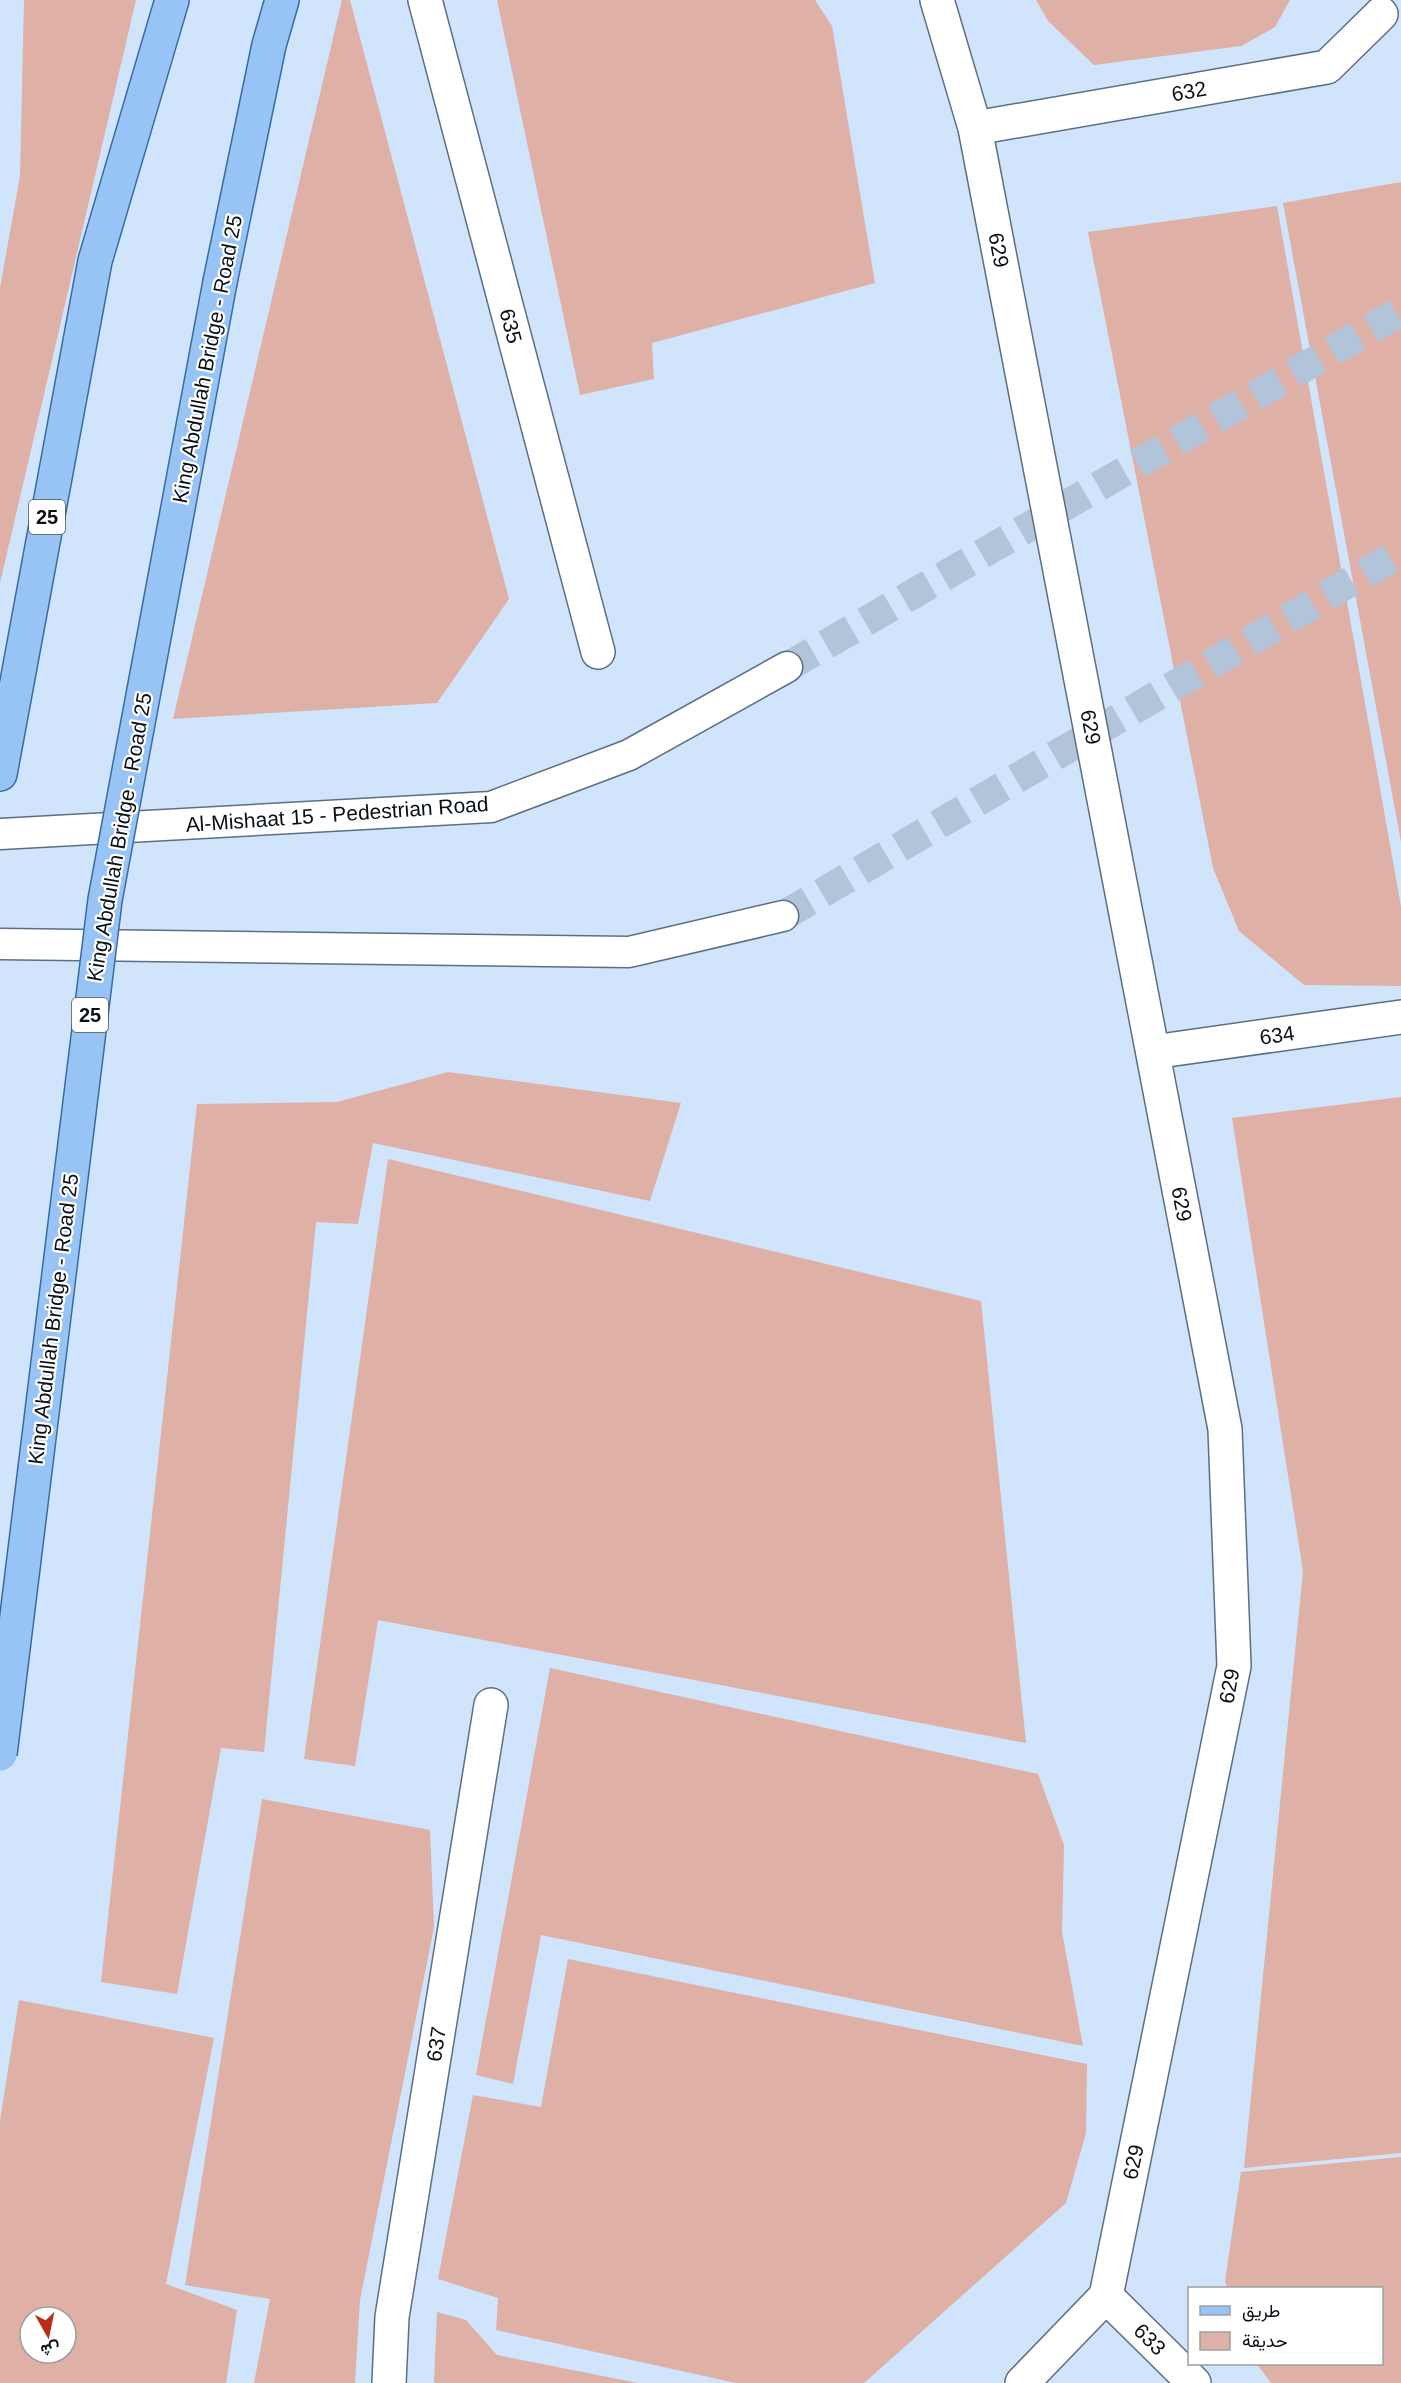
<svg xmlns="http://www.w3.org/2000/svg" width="1401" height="2383" font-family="Arial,Vazirmatn,sans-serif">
  <rect width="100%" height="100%" fill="#d0e4fb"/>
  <!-- green -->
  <g fill="#deb0a6" fill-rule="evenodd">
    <path d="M24 0H136L0 583V288L20 176Z"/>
    <path d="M342 0H350L509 599 437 703 173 719Z"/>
    <path d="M497 0H815L832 26 875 283 652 343 654 379 580 395Z"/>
    <path d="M1036 0H1290L1275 27 1241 46 1094 65 1048 21Z"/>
    <path d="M1401 182V842L1283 203Z"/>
    <path d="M1277 206 1401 907V986L1304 985 1239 931 1213 868 1088 232Z"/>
    <path d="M448 1072 681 1103 650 1201 373 1143 358 1224 316 1222 264 1752 221 1748 177 1994 101 1982 197 1104 337 1102Z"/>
    <path d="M1401 1097V2153L1244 2168 1303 1571 1232 1118Z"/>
    <path d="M388 1159 981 1301 1026 1743 378 1620 355 1766 304 1759Z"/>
    <path d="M550 1668 1038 1774 1064 1845 1062 1932 1083 2046 541 1935 513 2084 476 2075Z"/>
    <path d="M262 1799 430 1830 434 1927 360 2300 355 2383H254L270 2299 185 2285Z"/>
    <path d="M568 1959 1087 2064 1086 2133 1066 2203 864 2383H736L496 2330 498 2298 438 2279 473 2095 541 2107Z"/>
    <path d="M19 2000 214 2038 166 2284 237 2310 226 2383H0V2121ZM30 2317H66V2353H30Z"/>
    <path d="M1401 2157V2383H1271L1257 2364H1382V2288H1227L1225 2281 1241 2172Z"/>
    <path d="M437 2312 466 2320 497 2355 638 2383H434Z"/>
  </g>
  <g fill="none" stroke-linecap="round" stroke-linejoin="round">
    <!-- pedestrian-tunnel -->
    <g stroke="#b2c4d9" stroke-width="30" stroke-dasharray="30 15" stroke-linecap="butt">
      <path d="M787 667 1401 311"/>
      <path d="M783 916 1401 552"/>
    </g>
    <defs>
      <g id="pedestrian">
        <path d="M0 834 491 807 629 755 787 667"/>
        <path d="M0 944 629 952 783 916"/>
      </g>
      <g id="minor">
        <path d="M425 0 598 652"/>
        <path d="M937 0 975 128 1225 1429 1234 1666 1106 2296 1022 2383"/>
        <path d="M975 128 1327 67 1381 14"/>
        <path d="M1153 1052 1401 1017"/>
        <path d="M1106 2296 1194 2383"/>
        <path d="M389 2383 392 2317 491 1705"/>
      </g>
      <g id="primary">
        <path d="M220 282 269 45 282 0"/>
        <path d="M0 774 95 261 172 0"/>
      </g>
    </defs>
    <!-- pedestrian casing -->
    <use href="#pedestrian" stroke="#5d6e83" stroke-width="33"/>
    <!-- minor casing -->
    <use href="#minor" stroke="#5d6e83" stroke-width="36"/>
    <!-- primary casing -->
    <use href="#primary" stroke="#396ba3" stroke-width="36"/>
    <!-- pedestrian -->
    <use href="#pedestrian" stroke="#fff" stroke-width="30"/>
    <!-- minor -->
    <use href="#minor" stroke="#fff" stroke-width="33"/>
    <!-- primary -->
    <use href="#primary" stroke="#98c4f5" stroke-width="33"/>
    <defs>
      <path id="primary-bridge" d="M0 1754 105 900 220 282"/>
    </defs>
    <!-- primary-bridge casing -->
    <use href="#primary-bridge" stroke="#396ba3" stroke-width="36" stroke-linecap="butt"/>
    <!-- primary-bridge -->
    <use href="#primary-bridge" stroke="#98c4f5" stroke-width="33"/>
  </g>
  <g text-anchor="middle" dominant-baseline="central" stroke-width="4.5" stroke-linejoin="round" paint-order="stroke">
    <!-- shield labels -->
    <g fill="#fff" stroke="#52575c" stroke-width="1.5">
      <rect x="29" y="500" width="36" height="34" rx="4.5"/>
      <rect x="72" y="998" width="36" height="34" rx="4.5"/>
    </g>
    <g font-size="20" font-weight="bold" fill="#080f16">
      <text x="47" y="517">25</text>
      <text x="90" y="1015">25</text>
    </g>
    <!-- street labels -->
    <g font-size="21" fill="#080f16" stroke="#fff">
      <text transform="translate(1189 91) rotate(-10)">632</text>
      <text transform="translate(999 250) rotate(79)">629</text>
      <text transform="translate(511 326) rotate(75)">635</text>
      <text transform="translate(207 359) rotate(-79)">King Abdullah Bridge - Road 25</text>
      <text transform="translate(1091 727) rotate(79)">629</text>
      <text transform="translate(337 814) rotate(-4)">Al-Mishaat 15 - Pedestrian Road</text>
      <text transform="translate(119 837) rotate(-80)">King Abdullah Bridge - Road 25</text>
      <text transform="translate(1277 1035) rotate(-8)">634</text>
      <text transform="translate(1182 1204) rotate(79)">629</text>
      <text transform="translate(53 1319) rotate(-83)">King Abdullah Bridge - Road 25</text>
      <text transform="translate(1229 1686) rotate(-80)">629</text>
      <text transform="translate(436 2044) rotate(-81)">637</text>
      <text transform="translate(1133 2162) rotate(-78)">629</text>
      <text transform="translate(1150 2339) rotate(45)">633</text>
    </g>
  </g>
  <!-- legend -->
  <rect x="1188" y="2287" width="195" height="78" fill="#ffffff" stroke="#9c9fa2" stroke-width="1.5"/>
  <rect x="1200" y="2306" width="30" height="9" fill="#98c4f5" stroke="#9c9fa2" stroke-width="1.5"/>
  <text x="1242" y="2317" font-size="18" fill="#080f16">طريق</text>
  <rect x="1200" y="2332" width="30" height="18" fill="#deb0a6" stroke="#9c9fa2" stroke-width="1.5"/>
  <text x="1242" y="2347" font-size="18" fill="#080f16">حديقة</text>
  <!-- north arrow -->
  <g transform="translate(48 2335) rotate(171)"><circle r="28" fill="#ffffff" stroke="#9c9fa2" stroke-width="1.5"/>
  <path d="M0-4.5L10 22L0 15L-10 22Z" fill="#ba2e17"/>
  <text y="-9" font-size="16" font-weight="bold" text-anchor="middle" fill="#080f16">ش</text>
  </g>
</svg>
